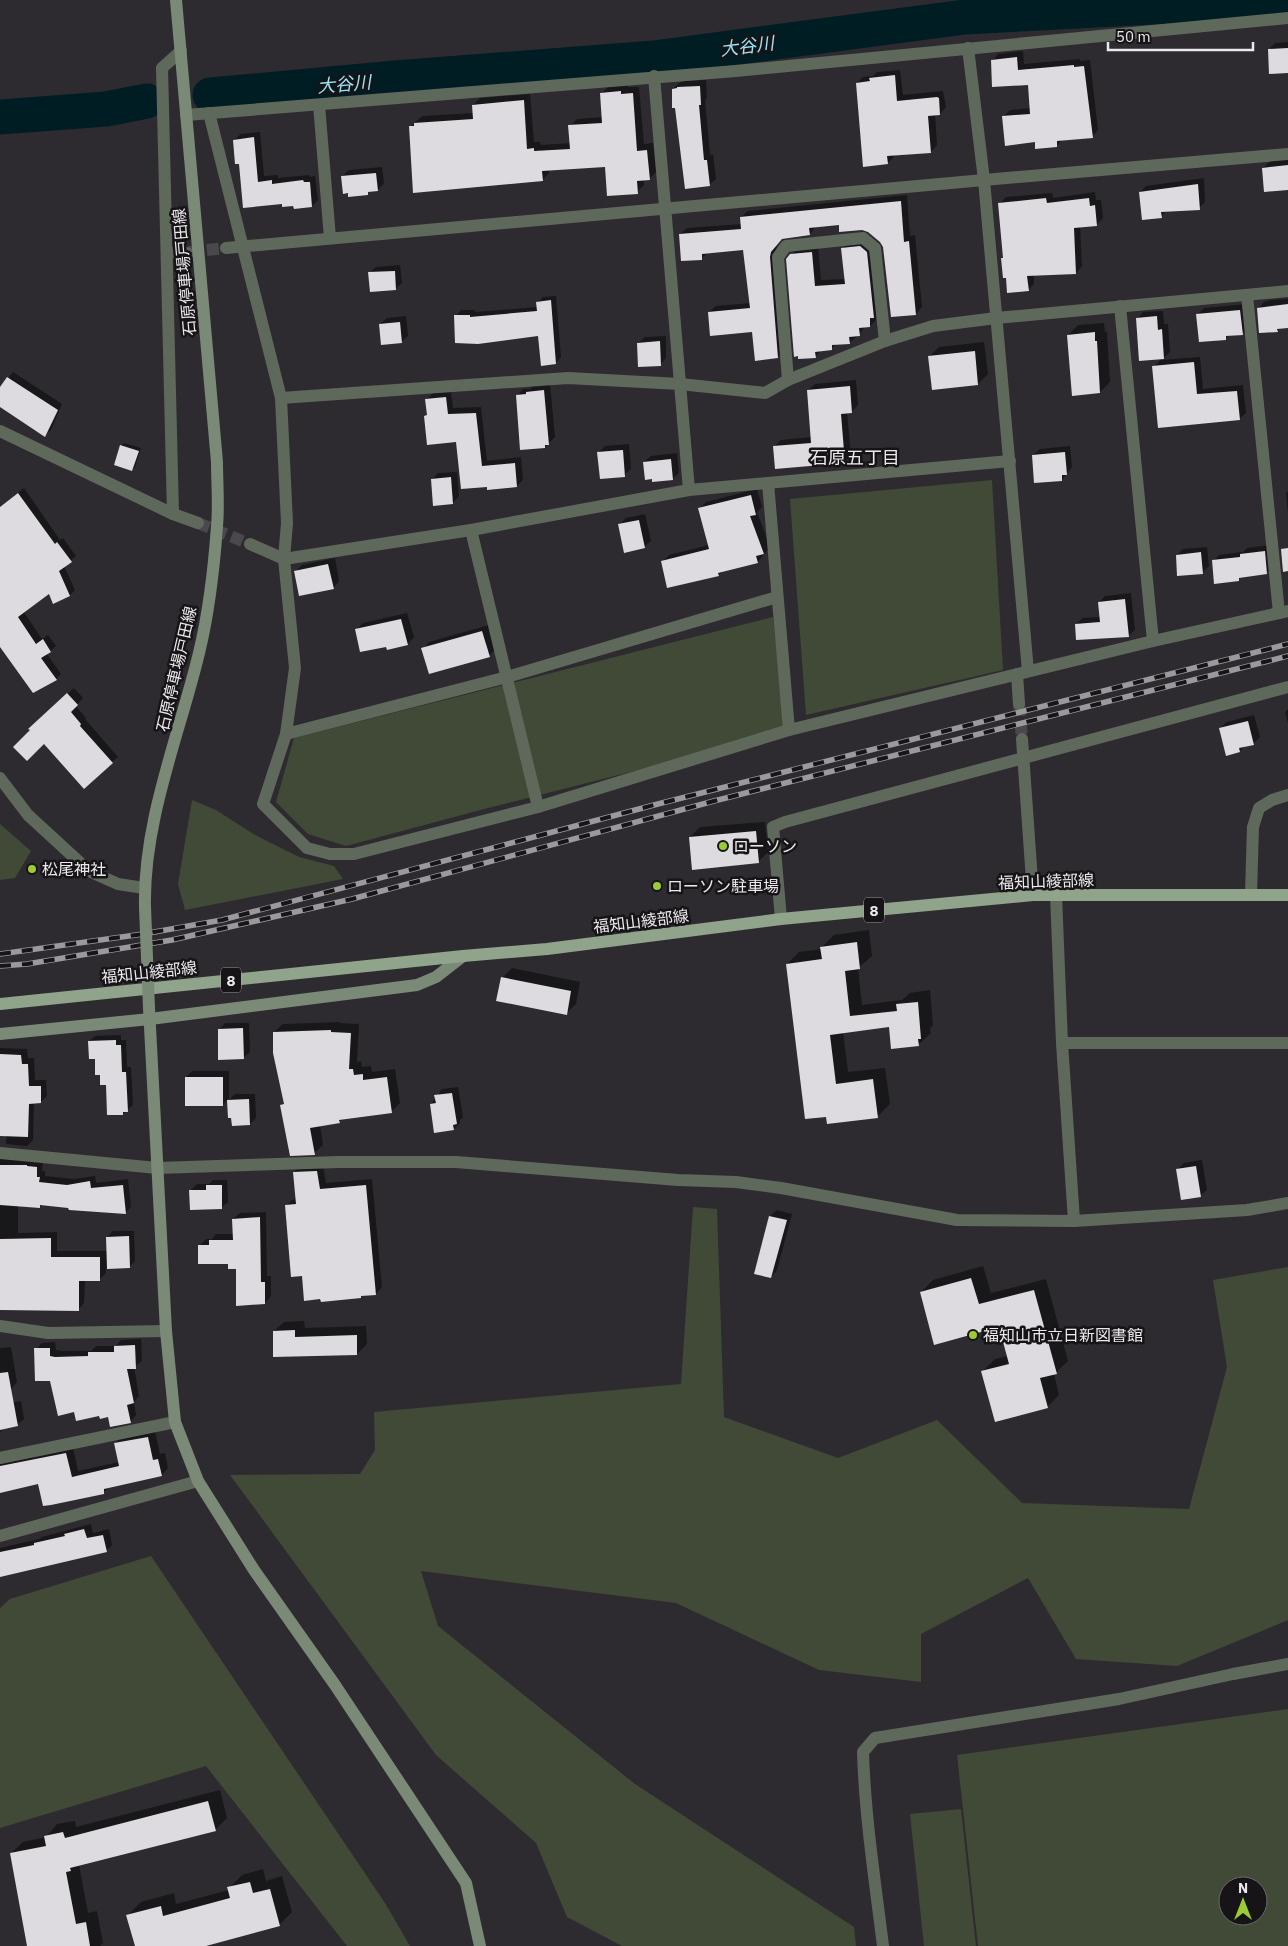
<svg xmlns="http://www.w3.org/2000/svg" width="1288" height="1946" font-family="'IBM Plex Sans','Noto Sans JP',sans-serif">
  <rect width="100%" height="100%" fill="#2e2b30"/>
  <!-- green -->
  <g fill="#404a36" fill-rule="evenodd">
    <path d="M992 480 1003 670 806 715 790 499Z"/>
    <path d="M773 617 785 733 484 809 346 846 308 834 276 802 294 738Z"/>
    <path d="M192 800 216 810 255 835 299 857 334 866 343 879 185 910 178 884Z"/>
    <path d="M0 824 31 851 15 878 0 880Z"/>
    <path d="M693 1207 717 1209 724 1417 838 1458 937 1420 1022 1503 1189 1509 1227 1367 1213 1280 1288 1267V1620L1177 1666 1076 1659 1028 1578 921 1634V1682L819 1670 676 1603 421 1571 438 1626 635 1784 854 1927 856 1946H622L567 1917 536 1843 436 1755 230 1475 360 1474 375 1450 374 1412 681 1384Z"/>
    <path d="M151 1556 385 1903 410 1946H347L206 1766 0 1828V1608L10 1599Z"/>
    <path d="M1288 1709V1946H978L957 1755ZM1228 1886H1258V1916H1228Z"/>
    <path d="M961 1809 976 1946H924L910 1814Z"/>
  </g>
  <!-- shadow -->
  <g fill="#0007">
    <path d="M1288 42V71L1269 49 1275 43Z"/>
    <path d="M1023 51 1024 64 1080 59V61L1090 60 1098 130 1092 137 1063 139 1057 145 1036 141 1003 117 1010 110 1031 108 1029 84 992 61 998 54Z"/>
    <path d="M900 70 903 95 943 91 946 107 940 114H935L937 145 931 152 894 154V157L888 163 857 83 863 77 873 76 877 72Z"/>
    <path d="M706 80 707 98 705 100 710 155 713 154 716 179 709 185 673 89 679 83 684 81Z"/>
    <path d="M628 85V87H639L644 144 653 143 656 172 649 179H644V185L637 192 606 166 549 169V173L542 180 410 127 422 116 474 113 473 105 480 98 530 94 534 142H540L541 145 571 143 570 126 577 119 603 117 601 94 608 87Z"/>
    <path d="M260 132 264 176 278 175V178L309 175 310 177 315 176 318 200 312 206 283 203 245 207 240 163 234 140 241 134Z"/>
    <path d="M1288 157V189L1263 168 1273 158Z"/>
    <path d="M382 167 384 183 378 190H371L367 194 342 176 349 170Z"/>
    <path d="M1204 178 1205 202 1199 208 1167 210 1161 217 1140 192 1146 186Z"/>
    <path d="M1095 192 1096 200H1101L1103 218 1096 225 1080 226 1082 266 1076 273 1034 275V284L1028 290 1007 276 1002 258 1004 256 999 204 1006 197 1052 193 1053 198Z"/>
    <path d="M907 195 910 236 915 235 922 307 916 314 881 241 869 231 840 224 816 226 810 234 783 237 777 245 776 250 784 351 778 357 753 331 709 312 716 306 751 303 744 249 708 252 702 258 680 234 687 228 742 224 741 217 748 211Z"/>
    <path d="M867 241 880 310 876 315V320L870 326H865L859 335 849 343H837L831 349 822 350 815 357 791 255 798 248 818 246 821 280 846 279 842 249 849 243Z"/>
    <path d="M400 265 402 283 395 289 369 273 376 267Z"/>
    <path d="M556 296 561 357 556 363 539 335 456 316 461 310H475V312L538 307V302L543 297Z"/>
    <path d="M1288 299V327L1280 328 1277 331 1258 309 1264 302 1270 300Z"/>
    <path d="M1246 304 1249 327 1242 334 1229 335 1226 338 1198 314 1204 308Z"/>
    <path d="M1163 311 1164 324H1168L1170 352 1161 360 1200 357 1203 389 1243 385 1246 413 1239 419 1160 426 1154 367 1162 358 1137 319 1143 312Z"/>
    <path d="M406 316 408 336 401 342 380 324 387 318Z"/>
    <path d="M1104 323 1105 332H1107L1110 382 1100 392 1068 335 1078 325Z"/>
    <path d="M666 336V358L660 365 638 343 645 337Z"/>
    <path d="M984 342 988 374 978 384 930 356 939 347Z"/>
    <path d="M13 372 62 404 51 430 45 435 0 405V389Z"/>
    <path d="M856 380 858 405 851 412H847L851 455 845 461 774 447 781 440 812 437 808 390 815 384Z"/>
    <path d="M550 384 555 437 545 447 517 396 523 389H530L533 386Z"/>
    <path d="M451 392 453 408 481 407 487 461 521 457 523 480 517 486 488 488 457 441 426 416 428 414 427 399 433 393Z"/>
    <path d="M124 443 141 448 135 467 132 470 121 446Z"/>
    <path d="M629 444 631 469 624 475 598 453 605 446Z"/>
    <path d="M1070 446 1072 467 1062 480 1033 455 1040 449Z"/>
    <path d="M677 453 679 473 672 479 644 462 651 456Z"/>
    <path d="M457 472 459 496 453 503 432 480 438 473Z"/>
    <path d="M24 488 60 540 63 538 76 556 64 566 75 590 70 595 49 592 23 611 42 639 48 635 56 646 47 654 61 674 56 679 0 645V507Z"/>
    <path d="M757 489 762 507 757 512 770 547 758 562 723 571 719 575 663 561 669 555 709 545 700 508 706 502Z"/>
    <path d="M1288 491V514L1286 493Z"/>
    <path d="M645 514 651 541 644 547 620 524 626 518Z"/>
    <path d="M1271 545 1273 567 1266 573 1242 576 1238 580 1213 561 1219 555 1243 552 1247 548Z"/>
    <path d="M1207 547 1209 566 1202 573 1177 555 1183 549Z"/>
    <path d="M335 558 339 581 333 588 296 571 302 565Z"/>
    <path d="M1131 593 1135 630 1128 636 1076 624 1083 618 1100 617 1099 602 1105 596Z"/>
    <path d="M407 613 414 637 408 644 387 645 356 630 363 623Z"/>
    <path d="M489 625 495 649 489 656 423 649 429 642Z"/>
    <path d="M74 688 83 698 76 706 86 718 85 719 118 757 112 762 39 720Z"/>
    <path d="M1288 709V723L1285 712Z"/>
    <path d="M1254 715 1260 737 1253 744 1245 746 1240 751 1227 754 1220 728 1227 722Z"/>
    <path d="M765 822 768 852 758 862 690 837 700 827Z"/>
    <path d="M869 930 872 956 858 968 862 1005 902 1000 910 993 930 990 933 1026 930 1028 931 1033 918 1045 890 1026 843 1032 848 1072 885 1068 890 1104 878 1116 828 1122 787 964 799 952 822 949V947L834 935Z"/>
    <path d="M512 968 580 982 576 1004 566 1014 502 978Z"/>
    <path d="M340 1022V1023L359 1024 357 1062 361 1061 362 1067 371 1066 372 1072 395 1069 400 1103 392 1111 343 1118 339 1122 320 1125 323 1145 314 1153 281 1106 285 1102 274 1032 283 1024Z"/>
    <path d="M225 1023H249L250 1052 243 1058 219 1030Z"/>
    <path d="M121 1035V1040H126L127 1067H131L133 1105 123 1114 101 1073 89 1041 95 1036Z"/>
    <path d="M0 1048 27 1049 28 1058H34L35 1080H46L47 1096 41 1102H34L33 1140 27 1146 6 1144 7 1128H0Z"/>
    <path d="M192 1071H229V1100L235 1094H255L256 1118 250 1124 229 1117 228 1099 223 1105 186 1077Z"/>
    <path d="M458 1087 463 1117 460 1120V1123L454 1129 435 1132 431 1104 442 1089Z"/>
    <path d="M0 1159 43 1161 42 1171H45V1176L74 1179 95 1176 96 1183 128 1179 131 1207 125 1213 42 1204 40 1207 18 1205V1233L57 1232V1251H107V1237L113 1231H134L135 1261 129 1267 106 1268V1273L100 1279H85L84 1303 78 1310H0Z"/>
    <path d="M1202 1160 1207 1190 1200 1196 1177 1170 1184 1163Z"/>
    <path d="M323 1165 326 1183 372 1179 382 1287 376 1294 363 1295 361 1297 304 1274 286 1206 292 1200 297 1199 294 1172 300 1166Z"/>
    <path d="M213 1180H227L228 1202 221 1208 190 1191 197 1184H209Z"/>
    <path d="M777 1210 792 1214 777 1270 771 1277 756 1273 770 1216Z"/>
    <path d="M266 1212 267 1276H271V1296L265 1303 237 1268 200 1245 206 1239H212L216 1234H234L233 1219 240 1213Z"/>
    <path d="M983 1266 991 1293 1046 1279 1068 1361 1054 1374 1059 1395 1047 1407 983 1371 995 1359 1008 1356 1000 1326 921 1292 933 1280Z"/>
    <path d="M304 1321 305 1328 366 1326 367 1344 357 1354 274 1356V1331L284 1322Z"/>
    <path d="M141 1339 142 1361 134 1367 139 1396 134 1402 136 1415 130 1422 109 1416 75 1411 51 1379 36 1349 42 1343 55 1342 56 1350 62 1351H91L96 1346H116L121 1340Z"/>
    <path d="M11 1347 17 1382 11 1389H0V1348Z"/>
    <path d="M21 1401 24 1419 17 1425 5 1428 0 1432V1405Z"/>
    <path d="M155 1431 160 1454 165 1453 168 1468 162 1475 110 1486 104 1492 39 1482 0 1491V1461L73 1447 78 1471 119 1462 115 1443 122 1437Z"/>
    <path d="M91 1524 93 1533 109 1529 112 1545 106 1551 0 1576V1548L39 1539 42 1537Z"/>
    <path d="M220 1790 227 1818 215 1830 79 1865 88 1913 97 1911 103 1943 100 1946H29L11 1853 23 1842 46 1837 57 1824 75 1821 76 1827Z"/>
    <path d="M263 1869 266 1881 282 1876 292 1912 279 1925 201 1946H136L128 1915 141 1902 174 1893 176 1904 229 1890V1888L242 1875Z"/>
  </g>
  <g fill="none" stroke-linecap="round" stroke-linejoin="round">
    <!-- river -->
    <g stroke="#001d23" stroke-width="35">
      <path d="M210 95 395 78 654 58 965 17 1285 0"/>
      <path d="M0 117 106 109 147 101"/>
    </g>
  </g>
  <!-- building -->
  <g fill="#dddae0">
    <path d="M1288 48V73L1269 74 1268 49Z"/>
    <path d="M1017 57 1018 70 1074 65V67L1084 66 1093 138 1057 141V147L1035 149V142L1005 146 1002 116 1030 114 1028 85 992 87 991 60Z"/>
    <path d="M895 75 897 101 937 97 939 98 940 115 928 116 931 153 887 156 888 164 863 167 856 83 870 81 869 78Z"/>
    <path d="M700 86 701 105H699L704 160H707L710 186 685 189 675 108H672V89L677 88V87Z"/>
    <path d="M621 91V94L633 93 637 151 647 150 650 180 637 181 638 194 607 196 605 167 542 171 543 181 413 193 409 126H414V123L473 119 472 105 524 100 527 149 534 148V151L570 149 568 125 602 123 600 93Z"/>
    <path d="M254 137 258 182 272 180V184L303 180 304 182H310L312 207 294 209 293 206 282 207V204L243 208 239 164H235L233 140Z"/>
    <path d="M1288 165V190L1264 192 1262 168Z"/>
    <path d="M376 173 378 191 368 192V195L348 197V193L343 194 341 176Z"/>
    <path d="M1198 184 1200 210 1161 212 1162 218 1142 220 1139 192Z"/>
    <path d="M1046 198 1047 203 1089 198 1090 206 1095 205 1097 226 1074 228 1076 274 1027 276 1029 291 1007 293 1006 278H1003L1001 258H1003L998 203Z"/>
    <path d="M901 201 904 242 909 241 916 315 891 317 883 247 880 242 868 232 862 230 839 232V225L809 228 810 235 782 239 771 252 770 257 778 358 755 361 752 332 710 336 708 312 750 308 743 250 702 254V260L681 261 679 234 741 229 740 217Z"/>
    <path d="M860 246 867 252 874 318H870V327L859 328 860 336 849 337 850 344 832 345V350L815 352 816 358 798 359V356L794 357 786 259 790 254 812 252 815 286 845 284 841 248Z"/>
    <path d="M395 271 396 290 370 292 368 272Z"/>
    <path d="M551 300 556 364 541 366 538 336 478 344 455 343 454 315H470V317L537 311 536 302Z"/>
    <path d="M1288 304V328L1277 329 1278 332 1259 333 1257 308Z"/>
    <path d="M1240 310 1243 335 1226 336V340L1199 342 1196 314Z"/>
    <path d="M1157 316 1158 330 1162 329 1164 359 1139 361 1136 318Z"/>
    <path d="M400 322 402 343 381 345 379 324Z"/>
    <path d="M1095 332V341H1097L1100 393 1072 396 1067 335Z"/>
    <path d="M660 341 661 366 638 367 637 343Z"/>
    <path d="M975 351 978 385 932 390 928 356Z"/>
    <path d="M1194 362 1197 394 1237 391 1240 420 1158 428 1152 366Z"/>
    <path d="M7 377 58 410 45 437 0 407V387Z"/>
    <path d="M850 386 852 413 841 414 845 463 775 469 773 446 811 443 807 390Z"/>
    <path d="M544 390 549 445H545V448L520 450 516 395 526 394V392Z"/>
    <path d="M446 397 448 414 476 413 482 466 515 463 517 487 487 490V487L461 489 456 442 427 445 424 416 427 415 425 399Z"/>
    <path d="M120 445 139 451 132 471 114 465Z"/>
    <path d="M623 450 625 477 600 479 597 452Z"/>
    <path d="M1065 452 1067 475H1062V481L1034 483 1032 455Z"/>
    <path d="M671 459 673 480 652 482V479L645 480 643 462Z"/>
    <path d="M451 477 453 504 433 506 431 479Z"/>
    <path d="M18 493 55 544 57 542 72 562 59 571 70 596 53 604 49 594 18 617 36 644 43 639 51 652 41 658 57 680 33 693 0 647V507Z"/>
    <path d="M751 495 756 515 750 516 764 554 756 556 758 563 718 573 719 576 667 588 661 561 709 549 698 508Z"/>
    <path d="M639 520 645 548 624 553 618 524Z"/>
    <path d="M1288 548V571L1283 572 1281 549Z"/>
    <path d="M1265 551 1267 574 1239 578V581L1214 584 1212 560 1240 557V554Z"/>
    <path d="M1201 552 1203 574 1177 576 1176 555Z"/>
    <path d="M328 564 334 589 299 596 294 571Z"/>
    <path d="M1125 599 1129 637 1076 640 1075 624 1100 622 1098 602Z"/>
    <path d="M401 619 408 645 387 650 386 647 360 652 355 629Z"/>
    <path d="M482 631 490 657 429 674 421 648Z"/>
    <path d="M67 693 78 705 71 712 81 724 80 726 113 763 84 789 44 744 27 761 13 747 30 730 28 729Z"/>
    <path d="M1248 721 1254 745 1239 748 1240 752 1226 756 1219 728Z"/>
    <path d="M756 831 759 863 692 870 689 837Z"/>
    <path d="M857 942 860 969 845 971 850 1016 897 1011 896 1004 918 1002 921 1039H918L919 1046 891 1049 889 1027 830 1035 836 1084 873 1079 878 1118 827 1124 826 1117 805 1119 786 964 822 959 820 947Z"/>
    <path d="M501 977 571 991 567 1015 496 1001Z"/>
    <path d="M243 1028 244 1059 218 1060V1029Z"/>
    <path d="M331 1030V1032L351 1033 349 1069H353L354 1075 363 1074V1080L387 1077 392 1113 339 1120 340 1123 310 1128 315 1155 290 1156 280 1105 284 1104 273 1053V1032Z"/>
    <path d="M116 1040V1045H121L122 1072H126L128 1112H123V1115H107L106 1085H100V1075H95V1059H89L88 1041Z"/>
    <path d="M0 1054 21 1055 22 1064H28L29 1086H41V1103L29 1104 28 1137 0 1136Z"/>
    <rect x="185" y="1077" width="38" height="29"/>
    <path d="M452 1093 457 1124 453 1125 454 1130 434 1133 430 1104 436 1103 434 1095Z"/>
    <path d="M249 1099 250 1125 232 1126 231 1118H228L227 1100Z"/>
    <path d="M0 1165H27V1166L37 1167V1177H40L39 1182 67 1185 90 1181 91 1188 123 1185 126 1214 69 1210 68 1208 40 1205V1208L0 1205Z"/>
    <path d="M1196 1166 1201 1197 1181 1200 1176 1169Z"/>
    <path d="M317 1171 320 1189 366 1185 376 1295 361 1296V1298L321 1302 320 1299 304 1301 302 1276 291 1277 285 1205 296 1204 293 1172Z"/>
    <path d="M206 1185H222V1209L190 1210 189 1190H206Z"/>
    <path d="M769 1216 787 1220 771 1278 754 1274Z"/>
    <path d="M260 1217 261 1282H265V1304L236 1306V1269H228V1264H198V1245H209V1240H233L232 1219Z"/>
    <path d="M129 1236 130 1268 107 1269 106 1237Z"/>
    <path d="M51 1238V1257H100V1281H79V1311L0 1310V1239Z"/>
    <path d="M971 1278 979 1304 1034 1290 1057 1374 1040 1378 1048 1408 995 1422 981 1371 1009 1364 999 1327 934 1345 920 1292Z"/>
    <path d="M295 1330V1337L357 1335V1355L273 1357V1331Z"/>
    <path d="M135 1345 136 1369H127L134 1403 127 1405 131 1423 110 1427 108 1417 100 1419 99 1416 76 1421 74 1412 58 1416 50 1381H35L34 1348H50V1356L55 1357 88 1356V1352H114V1346Z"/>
    <path d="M8 1372 18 1426 0 1430V1373Z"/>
    <path d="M148 1437 153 1460 158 1459 162 1476 104 1489V1494L51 1505 43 1506 38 1484 0 1493V1466L66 1453 72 1477 119 1466 114 1443Z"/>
    <path d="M84 1529 87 1538 103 1535 107 1552 0 1577V1552L34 1545V1543L65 1536 64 1534Z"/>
    <path d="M208 1801 216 1831 70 1868 71 1871 66 1872 76 1924 86 1922 90 1946H27L10 1853 46 1846 44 1836 63 1832 65 1838Z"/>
    <path d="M250 1882 253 1893 270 1889 280 1926 206 1946H135L126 1915 161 1906 163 1916 230 1898 227 1887Z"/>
  </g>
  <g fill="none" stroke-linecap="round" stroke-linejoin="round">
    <!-- street-tunnel -->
    <g stroke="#4a484c" stroke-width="12" stroke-dasharray="12 6" stroke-linecap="butt">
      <path d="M189 252 226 248"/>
      <path d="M198 523 250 544"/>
      <path d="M1019 704 1022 739"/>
    </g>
    <!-- street -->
    <g stroke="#5e695c" stroke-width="12">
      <path d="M968 48 984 180 1028 671"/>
      <path d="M654 76 689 490"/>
      <path d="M319 105 330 238"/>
      <path d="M209 113 281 398 287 523 284 559 295 668 286 734 263 804 307 848 330 854H354L538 807 789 730 1153 641 1288 611"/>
      <path d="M186 115 736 71 1288 18"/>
      <path d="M226 248 984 180 1288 154"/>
      <path d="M168 253H187"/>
      <path d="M1247 295 1279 613"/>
      <path d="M1120 306 1153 641"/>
      <path d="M788 380 778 257 786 246 863 238 875 248 885 341"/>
      <path d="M281 398 568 378 680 384 765 393 788 380 885 341 933 326 996 318 1288 291"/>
      <path d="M0 431 173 514 198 523"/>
      <path d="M768 483 789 730"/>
      <path d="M173 514 162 68 181 51"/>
      <path d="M471 530 538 807"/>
      <path d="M250 544 284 559 471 530 689 490 1010 461"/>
      <path d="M1017 674 1019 704"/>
      <path d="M286 734 507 677 777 597"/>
      <path d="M1022 739 1033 895"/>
      <path d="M0 778 28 815 89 871 118 884 144 888"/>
      <path d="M1251 894 1253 827 1259 808 1272 800 1288 795"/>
      <path d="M1056 895 1062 1043 1074 1221"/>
      <path d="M781 919 773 827 785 822 1288 687"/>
      <path d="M1062 1043H1288"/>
      <path d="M0 1153 157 1168 339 1162H456L678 1180 736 1182 781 1188 957 1220 1074 1221 1247 1210 1288 1203"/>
      <path d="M0 1326 48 1333 166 1331"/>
      <path d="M0 1458 175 1422"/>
      <path d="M0 1536 198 1481"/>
      <path d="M883 1946C875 1881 865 1817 863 1752L875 1738 1119 1699 1233 1674 1288 1664"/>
    </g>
    <!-- secondary -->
    <g stroke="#7a8a77" stroke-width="12">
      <path d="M145 907C143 821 179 736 199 653 209 612 214 568 217 526 219 505 217 483 217 462L176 0"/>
      <path d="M149 1008 166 1331 175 1422 198 1481 254 1570 335 1685 466 1883 480 1946"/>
      <path d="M0 1034 150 1019 417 985 436 977 463 956"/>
    </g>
    <!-- primary -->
    <path stroke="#8fa48b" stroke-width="12" d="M0 1004 463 956 547 949 781 919 1033 895H1288"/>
    <defs>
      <g id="rail">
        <path d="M0 954 143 934 222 920 654 805 1288 644"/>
        <path d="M0 966 27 964 172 940 352 899 714 801 1288 656"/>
      </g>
    </defs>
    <!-- rail casing -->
    <use href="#rail" stroke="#9b999d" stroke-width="5.5"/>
    <!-- rail -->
    <use href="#rail" stroke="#161416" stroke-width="4" stroke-dasharray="11" stroke-linecap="butt"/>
    <!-- secondary-bridge -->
    <path stroke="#7a8a77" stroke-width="12" d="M145 907 149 1008"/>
  </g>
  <!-- markers -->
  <g fill="#9bcb33" stroke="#161416" stroke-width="2">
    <circle cx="723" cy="846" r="5"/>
    <circle cx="32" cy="869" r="5"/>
    <circle cx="657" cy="886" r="5"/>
    <circle cx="973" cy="1335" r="5"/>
  </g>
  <g text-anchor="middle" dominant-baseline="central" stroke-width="5" stroke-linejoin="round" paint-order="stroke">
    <!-- shield labels -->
    <g fill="#161416" stroke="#aba9ac" stroke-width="1">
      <rect x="864" y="897.5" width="20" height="25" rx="4"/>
      <rect x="221" y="967.5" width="20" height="25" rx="4"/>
    </g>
    <g font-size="15" font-weight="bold" fill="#ebe9ec">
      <text x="874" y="910">8</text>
      <text x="231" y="980">8</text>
    </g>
    <!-- street labels -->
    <g font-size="16" fill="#ebe9ec" stroke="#161416">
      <text transform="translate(184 272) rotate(-95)">石原停車場戸田線</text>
      <text transform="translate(176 669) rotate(-77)">石原停車場戸田線</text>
      <text transform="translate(1046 881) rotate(-2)">福知山綾部線</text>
      <text transform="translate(641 921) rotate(-7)">福知山綾部線</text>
      <text transform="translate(149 972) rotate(-6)">福知山綾部線</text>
    </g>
    <!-- poi labels -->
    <g font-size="16" fill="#ebe9ec" stroke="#161416" text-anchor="start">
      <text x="733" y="846">ローソン</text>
      <text x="42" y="869">松尾神社</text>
      <text x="667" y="886">ローソン駐車場</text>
      <text x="983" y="1335">福知山市立日新図書館</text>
    </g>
    <!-- water labels -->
    <g font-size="18" font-style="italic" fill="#98e7f8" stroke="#161416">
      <text transform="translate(747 46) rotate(-7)">大谷川</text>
      <text transform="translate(344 84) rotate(-5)">大谷川</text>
    </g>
    <!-- neighbourhood labels -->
    <g font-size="18" fill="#ebe9ec" stroke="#161416">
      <text x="855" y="457">石原五丁目</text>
    </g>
  </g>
  <!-- north arrow -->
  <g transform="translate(1243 1901)"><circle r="24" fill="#161416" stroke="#6b696c"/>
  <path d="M0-4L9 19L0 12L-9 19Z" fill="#9bcb33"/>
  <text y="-8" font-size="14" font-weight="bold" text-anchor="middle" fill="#ebe9ec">N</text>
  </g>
  <!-- scale -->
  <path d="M1108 42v8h145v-8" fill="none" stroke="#ebe9ec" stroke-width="2.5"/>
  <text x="1116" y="42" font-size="15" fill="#ebe9ec" stroke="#161416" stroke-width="4" paint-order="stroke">50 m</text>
</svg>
